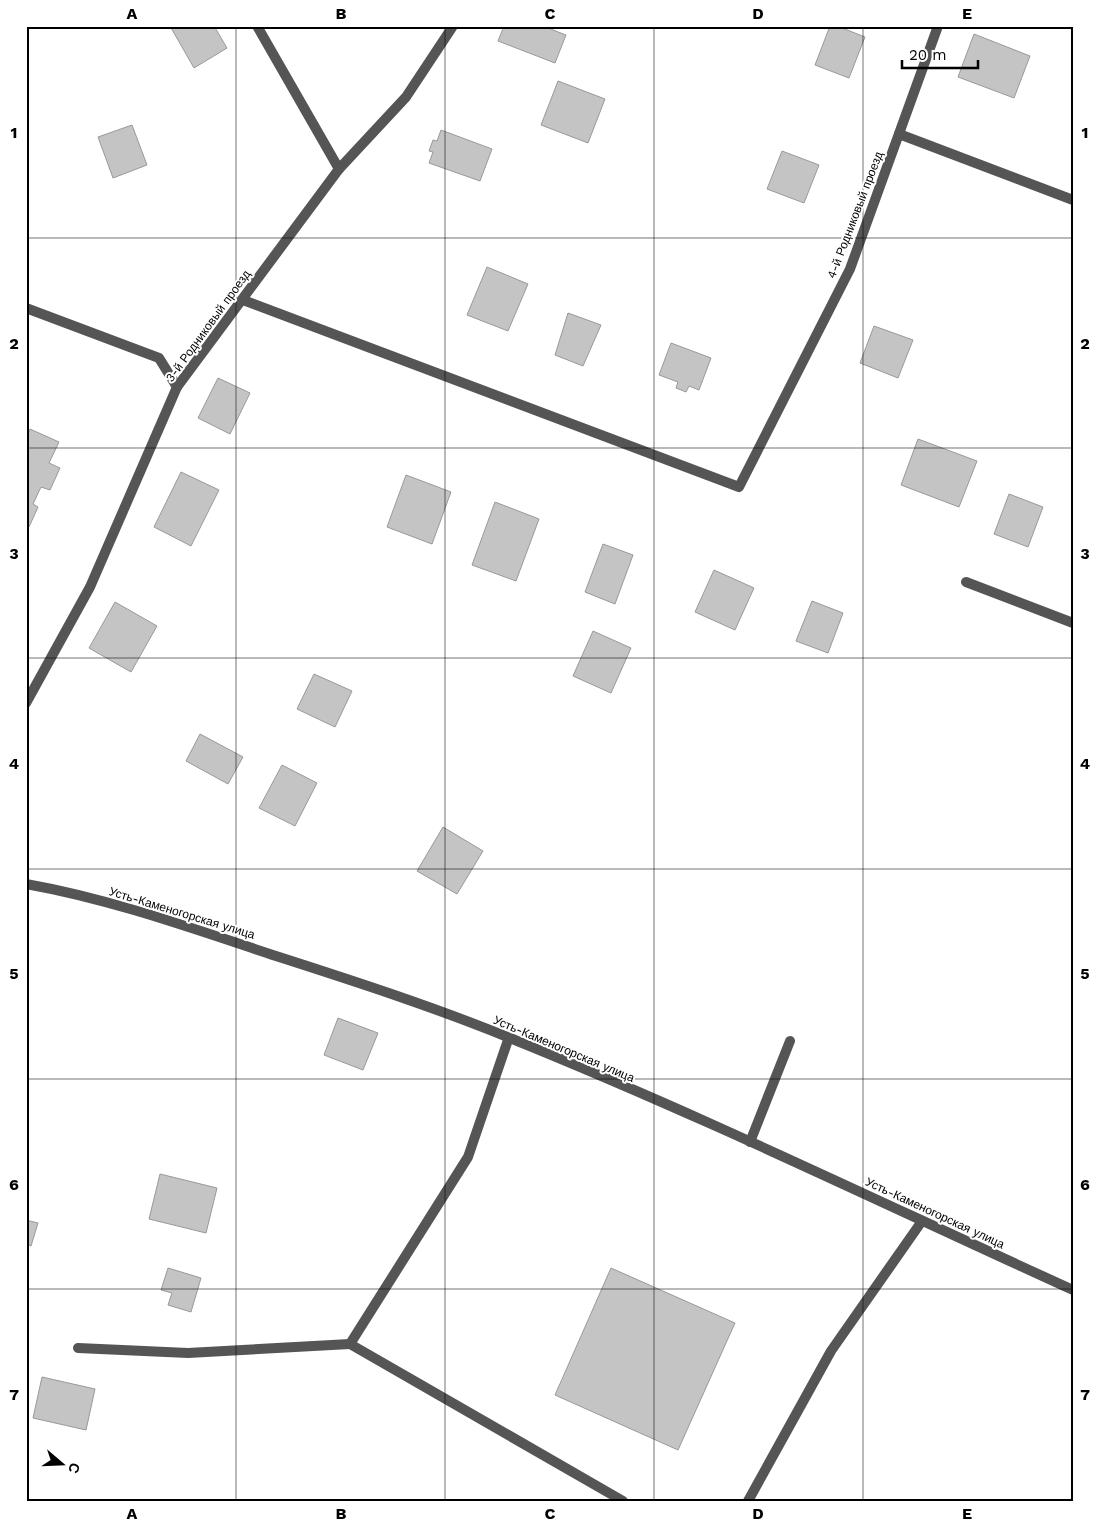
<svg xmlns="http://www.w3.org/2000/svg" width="1099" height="1527" font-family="'Work Sans',sans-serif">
  <rect width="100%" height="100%" fill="#fff"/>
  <!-- building -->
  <g fill="#c4c4c4" stroke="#999">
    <path d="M170 26H214L227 48 194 68Z"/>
    <path d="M504 26H543L566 35 555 63 498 41Z"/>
    <path d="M830 26H837L865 37 849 78 815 65Z"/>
    <path d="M974 34 1030 56 1014 98 958 77Z"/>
    <path d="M558 81 605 99 588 143 541 125Z"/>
    <path d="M132 125 147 165 113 178 98 137Z"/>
    <path d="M441 130 492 149 480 181 429 163 433 152 429 151 433 140 437 141Z"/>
    <path d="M782 151 819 165 804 203 767 189Z"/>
    <path d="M487 267 528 284 508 331 467 315Z"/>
    <path d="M568 313 601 325 583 366 555 355Z"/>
    <path d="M874 326 913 340 898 378 860 363Z"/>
    <path d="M671 343 711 358 699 390 689 386 686 392 676 388 678 382 659 375Z"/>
    <path d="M218 378 250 393 230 434 198 418Z"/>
    <path d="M30 429 59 442 49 463 60 468 50 490 41 487 33 504 38 507 29 527 26 525V438Z"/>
    <path d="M918 439 977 461 959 507 901 485Z"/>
    <path d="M181 472 219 490 191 546 154 527Z"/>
    <path d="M406 475 451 492 432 544 387 527Z"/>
    <path d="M1009 494 1043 507 1028 547 994 534Z"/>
    <path d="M495 502 539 519 516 581 472 565Z"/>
    <path d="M603 544 633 555 615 604 585 592Z"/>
    <path d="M714 570 754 588 735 630 695 612Z"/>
    <path d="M812 601 843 613 828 653 796 641Z"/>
    <path d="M115 602 157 626 131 672 89 648Z"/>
    <path d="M593 631 631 648 611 693 573 676Z"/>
    <path d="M314 674 352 691 335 727 297 709Z"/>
    <path d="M200 734 243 757 228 784 186 761Z"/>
    <path d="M282 765 317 783 295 826 259 808Z"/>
    <path d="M443 827 483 851 457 894 417 871Z"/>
    <path d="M338 1018 378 1033 363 1070 324 1055Z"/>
    <path d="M160 1174 217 1188 206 1233 149 1219Z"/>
    <path d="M26 1220 38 1223 31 1246 26 1244Z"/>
    <path d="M168 1268 201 1278 191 1312 168 1305 172 1293 161 1290Z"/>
    <path d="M611 1268 735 1323 678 1450 555 1395Z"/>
    <path d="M42 1377 95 1389 86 1430 33 1418Z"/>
  </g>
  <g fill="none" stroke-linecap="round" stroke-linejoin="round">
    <!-- service -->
    <g stroke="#555" stroke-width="10">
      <path d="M899 134 1073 200"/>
      <path d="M509 1037 468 1157 350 1344 623 1501"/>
      <path d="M750 1142 790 1041"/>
      <path d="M78 1348 188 1353 350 1344"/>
      <path d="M748 1501 831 1351 922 1221"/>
    </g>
    <!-- minor -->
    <g stroke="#555" stroke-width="10">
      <path d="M257 26 339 169"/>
      <path d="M243 300 739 487 850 269 938 26"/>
      <path d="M26 308 159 358 177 387"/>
      <path d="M966 582 1073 623"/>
      <path d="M26 703 90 587 177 387 339 169 406 97 453 26"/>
      <path d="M26 884C111 899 194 929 276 956 354 981 434 1007 510 1038 701 1115 886 1205 1073 1290"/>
    </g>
  </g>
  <!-- grid -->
  <path fill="none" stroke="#000" stroke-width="1" stroke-opacity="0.55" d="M236 26V1501M445 26V1501M654 26V1501M863 26V1501M26 238H1073M26 448H1073M26 658H1073M26 869H1073M26 1079H1073M26 1289H1073"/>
  <g text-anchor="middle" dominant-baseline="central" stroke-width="4" stroke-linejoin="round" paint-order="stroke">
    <!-- street labels -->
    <g font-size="12" fill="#000" stroke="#fff">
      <text transform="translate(855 215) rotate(-69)">4-й Родниковый проезд</text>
      <text transform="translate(208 326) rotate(-54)">3-й Родниковый проезд</text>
      <text transform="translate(182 913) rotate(17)">Усть-Каменогорская улица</text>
      <text transform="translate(564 1049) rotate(23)">Усть-Каменогорская улица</text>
      <text transform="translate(935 1213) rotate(25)">Усть-Каменогорская улица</text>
    </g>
  </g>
  <!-- border -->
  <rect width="1099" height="1527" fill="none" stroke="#ffffff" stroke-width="55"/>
  <!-- north arrow -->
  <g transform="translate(62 1464) rotate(109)" stroke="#ffffff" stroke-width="4" paint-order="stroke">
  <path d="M0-4L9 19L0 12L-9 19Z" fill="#000000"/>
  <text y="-8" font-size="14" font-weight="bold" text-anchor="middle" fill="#000000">С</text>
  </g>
  <!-- scale -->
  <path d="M902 60v8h76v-8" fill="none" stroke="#000000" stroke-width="2.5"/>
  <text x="909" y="60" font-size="15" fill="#000000" stroke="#ffffff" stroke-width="4" paint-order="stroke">20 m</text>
  <rect x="28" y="28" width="1044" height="1472" fill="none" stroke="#000" stroke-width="2"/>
  <g font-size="16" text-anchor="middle" font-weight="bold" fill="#000">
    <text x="132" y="19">A</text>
    <text x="341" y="19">B</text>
    <text x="550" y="19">C</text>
    <text x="758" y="19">D</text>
    <text x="967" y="19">E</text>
    <text x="14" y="138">1</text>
    <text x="1085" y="138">1</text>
    <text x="14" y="349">2</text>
    <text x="1085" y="349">2</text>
    <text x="14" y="559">3</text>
    <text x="1085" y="559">3</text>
    <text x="14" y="769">4</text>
    <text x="1085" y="769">4</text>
    <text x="14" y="979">5</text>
    <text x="1085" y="979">5</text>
    <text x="14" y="1190">6</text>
    <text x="1085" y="1190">6</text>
    <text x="14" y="1400">7</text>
    <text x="1085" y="1400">7</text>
    <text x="132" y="1519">A</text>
    <text x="341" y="1519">B</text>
    <text x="550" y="1519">C</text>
    <text x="758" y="1519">D</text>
    <text x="967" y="1519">E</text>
  </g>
</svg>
